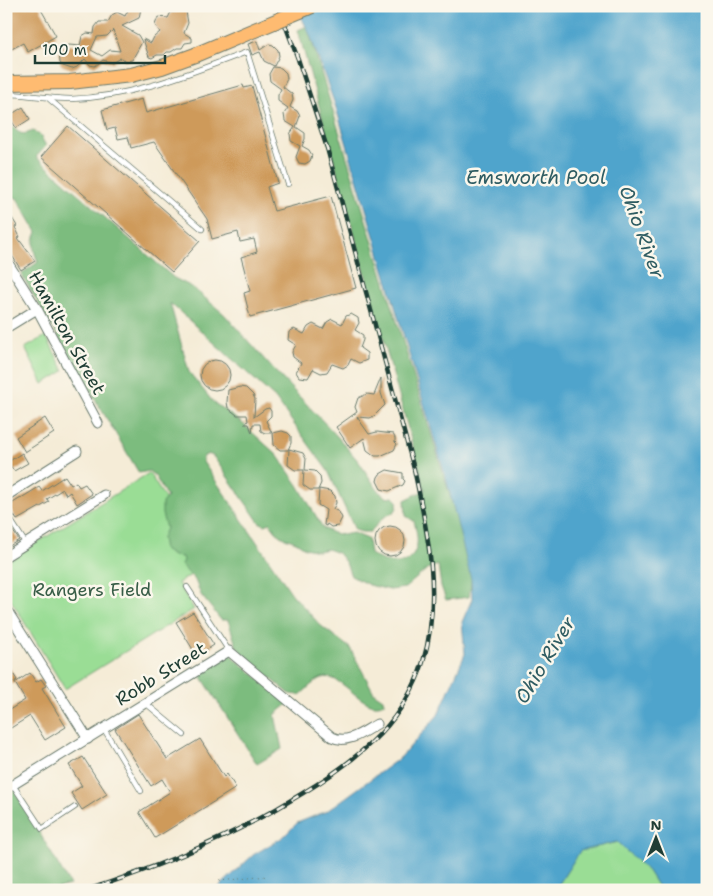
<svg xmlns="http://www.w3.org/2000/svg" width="713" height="896" font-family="'Shantell Sans',sans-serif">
  <rect width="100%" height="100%" fill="#fbf7ec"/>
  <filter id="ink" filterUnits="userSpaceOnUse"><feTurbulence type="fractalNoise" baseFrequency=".02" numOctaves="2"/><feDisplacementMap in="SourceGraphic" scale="10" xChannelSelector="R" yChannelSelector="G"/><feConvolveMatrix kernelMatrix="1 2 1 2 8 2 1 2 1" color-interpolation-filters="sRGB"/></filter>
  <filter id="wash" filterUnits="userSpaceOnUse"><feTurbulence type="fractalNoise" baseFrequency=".0096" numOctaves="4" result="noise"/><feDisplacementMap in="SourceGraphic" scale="20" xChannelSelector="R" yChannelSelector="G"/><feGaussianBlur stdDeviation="1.12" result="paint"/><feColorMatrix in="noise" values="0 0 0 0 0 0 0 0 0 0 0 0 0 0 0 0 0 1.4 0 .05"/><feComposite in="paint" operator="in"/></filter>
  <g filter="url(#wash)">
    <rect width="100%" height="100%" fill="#f5ecd7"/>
    <!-- green -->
    <g fill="#9add95" stroke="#5c8d64">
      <path d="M46 336 64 371 43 384 25 348Z"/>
      <path d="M149 473 207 565 178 583 194 609 65 689 6 592V562Z"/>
      <path d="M617 842 648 871 660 890H555L580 851Z"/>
    </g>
    <!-- forest -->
    <g fill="#7bbc7e" stroke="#4d7c59">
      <path d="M307 26 468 555 472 576 469 597 446 600 441 586 438 565 427 569 405 588 390 590 369 585 351 576 346 563 338 553 327 549 318 551 305 548 296 542 280 536 270 523 265 525 259 522 213 456 208 454 203 457V462L292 594 320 625 350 648 374 693 383 699 384 703C364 715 341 671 322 678 314 681 306 690 300 695L290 694 259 669 237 648 228 620H221L201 595 195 580 181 565 183 560 182 557 173 556 164 550 162 538 166 528 162 514V503L167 497 155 476 149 471 139 473 21 274 38 262C33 250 32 243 37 232L17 198 8 196 6 193V124C19 129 17 138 33 131L40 135 46 146 36 157 174 278 192 287 224 314 273 369 337 436 359 462 379 492 388 498 393 497 397 500C399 516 389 511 381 520 377 524 374 528 370 532H362L355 530 328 471 275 398 170 303 189 372 213 402 242 423 277 455 298 485 323 528 333 533 343 535 353 533 368 539 370 554C384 563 409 571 416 549 419 540 416 530 414 521L406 516 405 500 425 490 298 30Z"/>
      <path d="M228 653 289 703 275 715 282 749 257 764 198 671Z"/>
      <path d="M12 786 70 885 51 890H6V790Z"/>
    </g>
    <!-- water -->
    <path fill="#50a4cc" stroke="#387080" d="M296 6H707V890H660L648 871 617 842 580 851 555 890H216L253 855 283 837 297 823 327 811 401 757 438 715 465 654 462 622 472 599 471 579 447 482 336 108 310 35Z"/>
    <g id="blocks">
      <!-- building -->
      <g fill="#ce9a5a" fill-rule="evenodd">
        <path d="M6 6H39L56 36 28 52 23 43 6 52Z"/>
        <path d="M180 6H185L188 23 184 33 192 38V42L185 43 182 48H177L171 52H167L164 55H157L152 58 149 57 143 39 151 43 154 37 160 32 155 25 158 17 168 18 171 12H175Z"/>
        <path d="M133 7 141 8 139 18 122 26 138 35 142 42 132 60 126 61 120 58 112 63 103 60 95 66 90 65 85 59 77 67 72 69 63 66 60 63 59 53 64 46 69 45 80 46 82 36 87 33 94 34 95 27 99 22H108L112 15 117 12 125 16 128 10ZM113 30 120 51 110 50 102 56 91 50 97 37 107 36Z"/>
        <path d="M257 41 260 50 269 44 273 45 278 50 279 56 274 66 264 61 260 52 252 55 248 44Z"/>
        <path d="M273 67 281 68 286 73 287 79 283 87 292 94 293 100 290 107 297 111 300 116 296 127 305 133V139L302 146 309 150 312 155 310 161 305 164 299 163 296 157 300 146 291 141 290 134 295 127 285 121 284 114 288 108 278 101V95L281 89 270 81 269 74Z"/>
        <path d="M243 85 244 88 252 86 278 183 267 187 274 211 331 196 356 288 250 317 244 293 250 291 241 257 257 252 254 239 240 242 238 232 212 239 207 219 154 142 131 148 128 137 118 139 115 128 107 130 102 110 142 99 146 113Z"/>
        <path d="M23 107 30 119 16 128 9 116Z"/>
        <path d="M68 126 200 241 172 272 41 157Z"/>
        <path d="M12 218 17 226 15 227 20 237 18 238 35 261 21 270 6 246V222Z"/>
        <path d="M351 314 358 318 359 323 355 330 363 335V340L360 348 367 353V360L359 363 351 359 348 365 343 368 332 364 327 372 321 373 313 369 308 378 299 377 296 372 301 363 293 357 292 352 296 345 288 340 289 332 294 329 304 334 308 327 313 324 323 329 327 322 332 319 342 324 346 316Z"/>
        <circle cx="215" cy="375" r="15"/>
        <path d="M381 378V393L385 405 374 416 370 418 357 417 369 434 377 432 393 434 395 438V442L397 444 394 450 380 456H375L367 450 364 438 350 448 336 427 357 412 355 407 358 398 367 394 374 395Z"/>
        <path d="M240 387 246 388 253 395 255 399 254 417 265 409 269 408 271 411V416L266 421 272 433H265L261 431 260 424H253L252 433 249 424H244L248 421 247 415H237L228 408 227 402 228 390Z"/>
        <path d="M45 418 54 433 25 452 16 437Z"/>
        <path d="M282 431 288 433 291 436V443L288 450H280L274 445 273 433Z"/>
        <path d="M289 449 303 453 306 459 305 470 315 471 320 476 321 483 318 490H310L303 485 304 470H295L288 465Z"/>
        <path d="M22 453 28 463 14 471 8 462Z"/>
        <path d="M387 470 403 473V479L405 481 403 485 389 491 381 489 377 481 378 477 380 474Z"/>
        <path d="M65 476 71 485 76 482 79 487 85 484 92 494 77 504 70 492 66 495 63 489 47 499 49 502 17 520 8 506 39 487 42 491Z"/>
        <path d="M319 489 330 491 335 496 336 503 333 509 339 512 342 518 338 526 331 527 327 524 326 526 324 525 326 510 318 505Z"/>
        <path d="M6 521 19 540 6 548Z"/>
        <circle cx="390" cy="541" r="15"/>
        <path d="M193 612 214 645 197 656 176 622Z"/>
        <path d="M6 662 17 680 6 687Z"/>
        <path d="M30 673 36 682 41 679 46 686 42 688 66 727 45 740 30 716 6 731V712L25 700 15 683Z"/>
        <path d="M138 714 167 759 200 739 224 777 227 774 236 788 155 838 139 812 170 792 162 779 151 786 115 729Z"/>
        <path d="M83 757 107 794 82 810 71 793 82 786 69 765Z"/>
      </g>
    </g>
  </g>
  <g filter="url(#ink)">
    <use href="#blocks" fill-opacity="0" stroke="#6a7a6d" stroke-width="1"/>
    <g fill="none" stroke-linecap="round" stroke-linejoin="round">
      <defs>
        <g id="lane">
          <path d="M6 94C28 94 49 99 71 99 133 97 190 73 247 52L288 184"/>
          <path d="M48 98 202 229"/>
          <path d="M6 513 26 544"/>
          <path d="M187 587 229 651"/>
          <path d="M147 702 149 706 184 735"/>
          <path d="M104 729 141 791"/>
          <path d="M13 785 42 829 75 807"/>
        </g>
        <g id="street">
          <path d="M6 260 37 309 98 423"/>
          <path d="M6 328 37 309"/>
          <path d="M6 496 77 451"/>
          <path d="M6 556 104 495"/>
          <path d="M6 609 88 739"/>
          <path d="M6 789 229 651 332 737C348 745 364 731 377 724"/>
        </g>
      </defs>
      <!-- lane casing -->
      <use href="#lane" stroke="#6a7a6d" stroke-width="6"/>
      <!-- street casing -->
      <use href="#street" stroke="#6a7a6d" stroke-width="11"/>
      <!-- path -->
      <path stroke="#6a7a6d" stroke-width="1" stroke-dasharray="1 4" stroke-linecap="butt" d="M219 881 268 876"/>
      <!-- lane -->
      <use href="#lane" stroke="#fff" stroke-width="4.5"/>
      <!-- street -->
      <use href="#street" stroke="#fff" stroke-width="9"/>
      <defs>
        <path id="rail" d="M87 890C162 866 236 835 303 793 331 776 358 757 381 733 399 714 415 688 423 662 442 598 428 533 414 469L327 148 298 59 278 6"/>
      </defs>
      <!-- rail casing -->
      <use href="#rail" stroke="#1f3d34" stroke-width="4.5"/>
      <!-- rail -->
      <use href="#rail" stroke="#fbf7ec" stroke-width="2.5" stroke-dasharray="8" stroke-linecap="butt"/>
      <defs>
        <path id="primary-bridge" d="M6 83 70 82 131 75 162 67 195 55 312 6"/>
      </defs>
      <!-- primary-bridge casing -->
      <use href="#primary-bridge" stroke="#6a7a6d" stroke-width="16" stroke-linecap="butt"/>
      <!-- path-bridge -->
      <path stroke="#6a7a6d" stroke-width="1" stroke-dasharray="1 4" stroke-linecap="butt" d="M321 12 334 6"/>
      <!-- primary-bridge -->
      <use href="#primary-bridge" stroke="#febb71" stroke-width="14"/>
    </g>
  </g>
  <g text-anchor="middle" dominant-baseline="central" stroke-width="5" stroke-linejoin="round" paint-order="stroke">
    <!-- street labels -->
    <g font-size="18" fill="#1f3d34" stroke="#fbf7ec">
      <text transform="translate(67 333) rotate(61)">Hamilton Street</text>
      <text transform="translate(161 674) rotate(-32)">Robb Street</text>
    </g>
    <!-- park labels -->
    <g font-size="18" fill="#385d47" stroke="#fbf7ec">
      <text x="92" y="590">Rangers Field</text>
    </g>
    <!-- water labels -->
    <g font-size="19" font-style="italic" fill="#2e5c62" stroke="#fbf7ec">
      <text x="536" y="177">Emsworth Pool</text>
      <text transform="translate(642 232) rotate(70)">Ohio River</text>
      <text transform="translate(545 660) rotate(-59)">Ohio River</text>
    </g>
  </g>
  <!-- margin -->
  <rect width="713" height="896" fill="none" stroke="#fbf7ec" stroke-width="25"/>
  <!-- north arrow -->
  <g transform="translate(656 838)" stroke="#fbf7ec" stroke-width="4" paint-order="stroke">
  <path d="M0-4L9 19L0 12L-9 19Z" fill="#1f3d34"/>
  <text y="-8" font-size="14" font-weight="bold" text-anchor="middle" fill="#1f3d34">N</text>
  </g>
  <!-- scale -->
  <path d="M35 55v8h130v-8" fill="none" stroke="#1f3d34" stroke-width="2.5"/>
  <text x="42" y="55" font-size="15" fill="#1f3d34" stroke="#fbf7ec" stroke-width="4" paint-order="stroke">100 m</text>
</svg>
